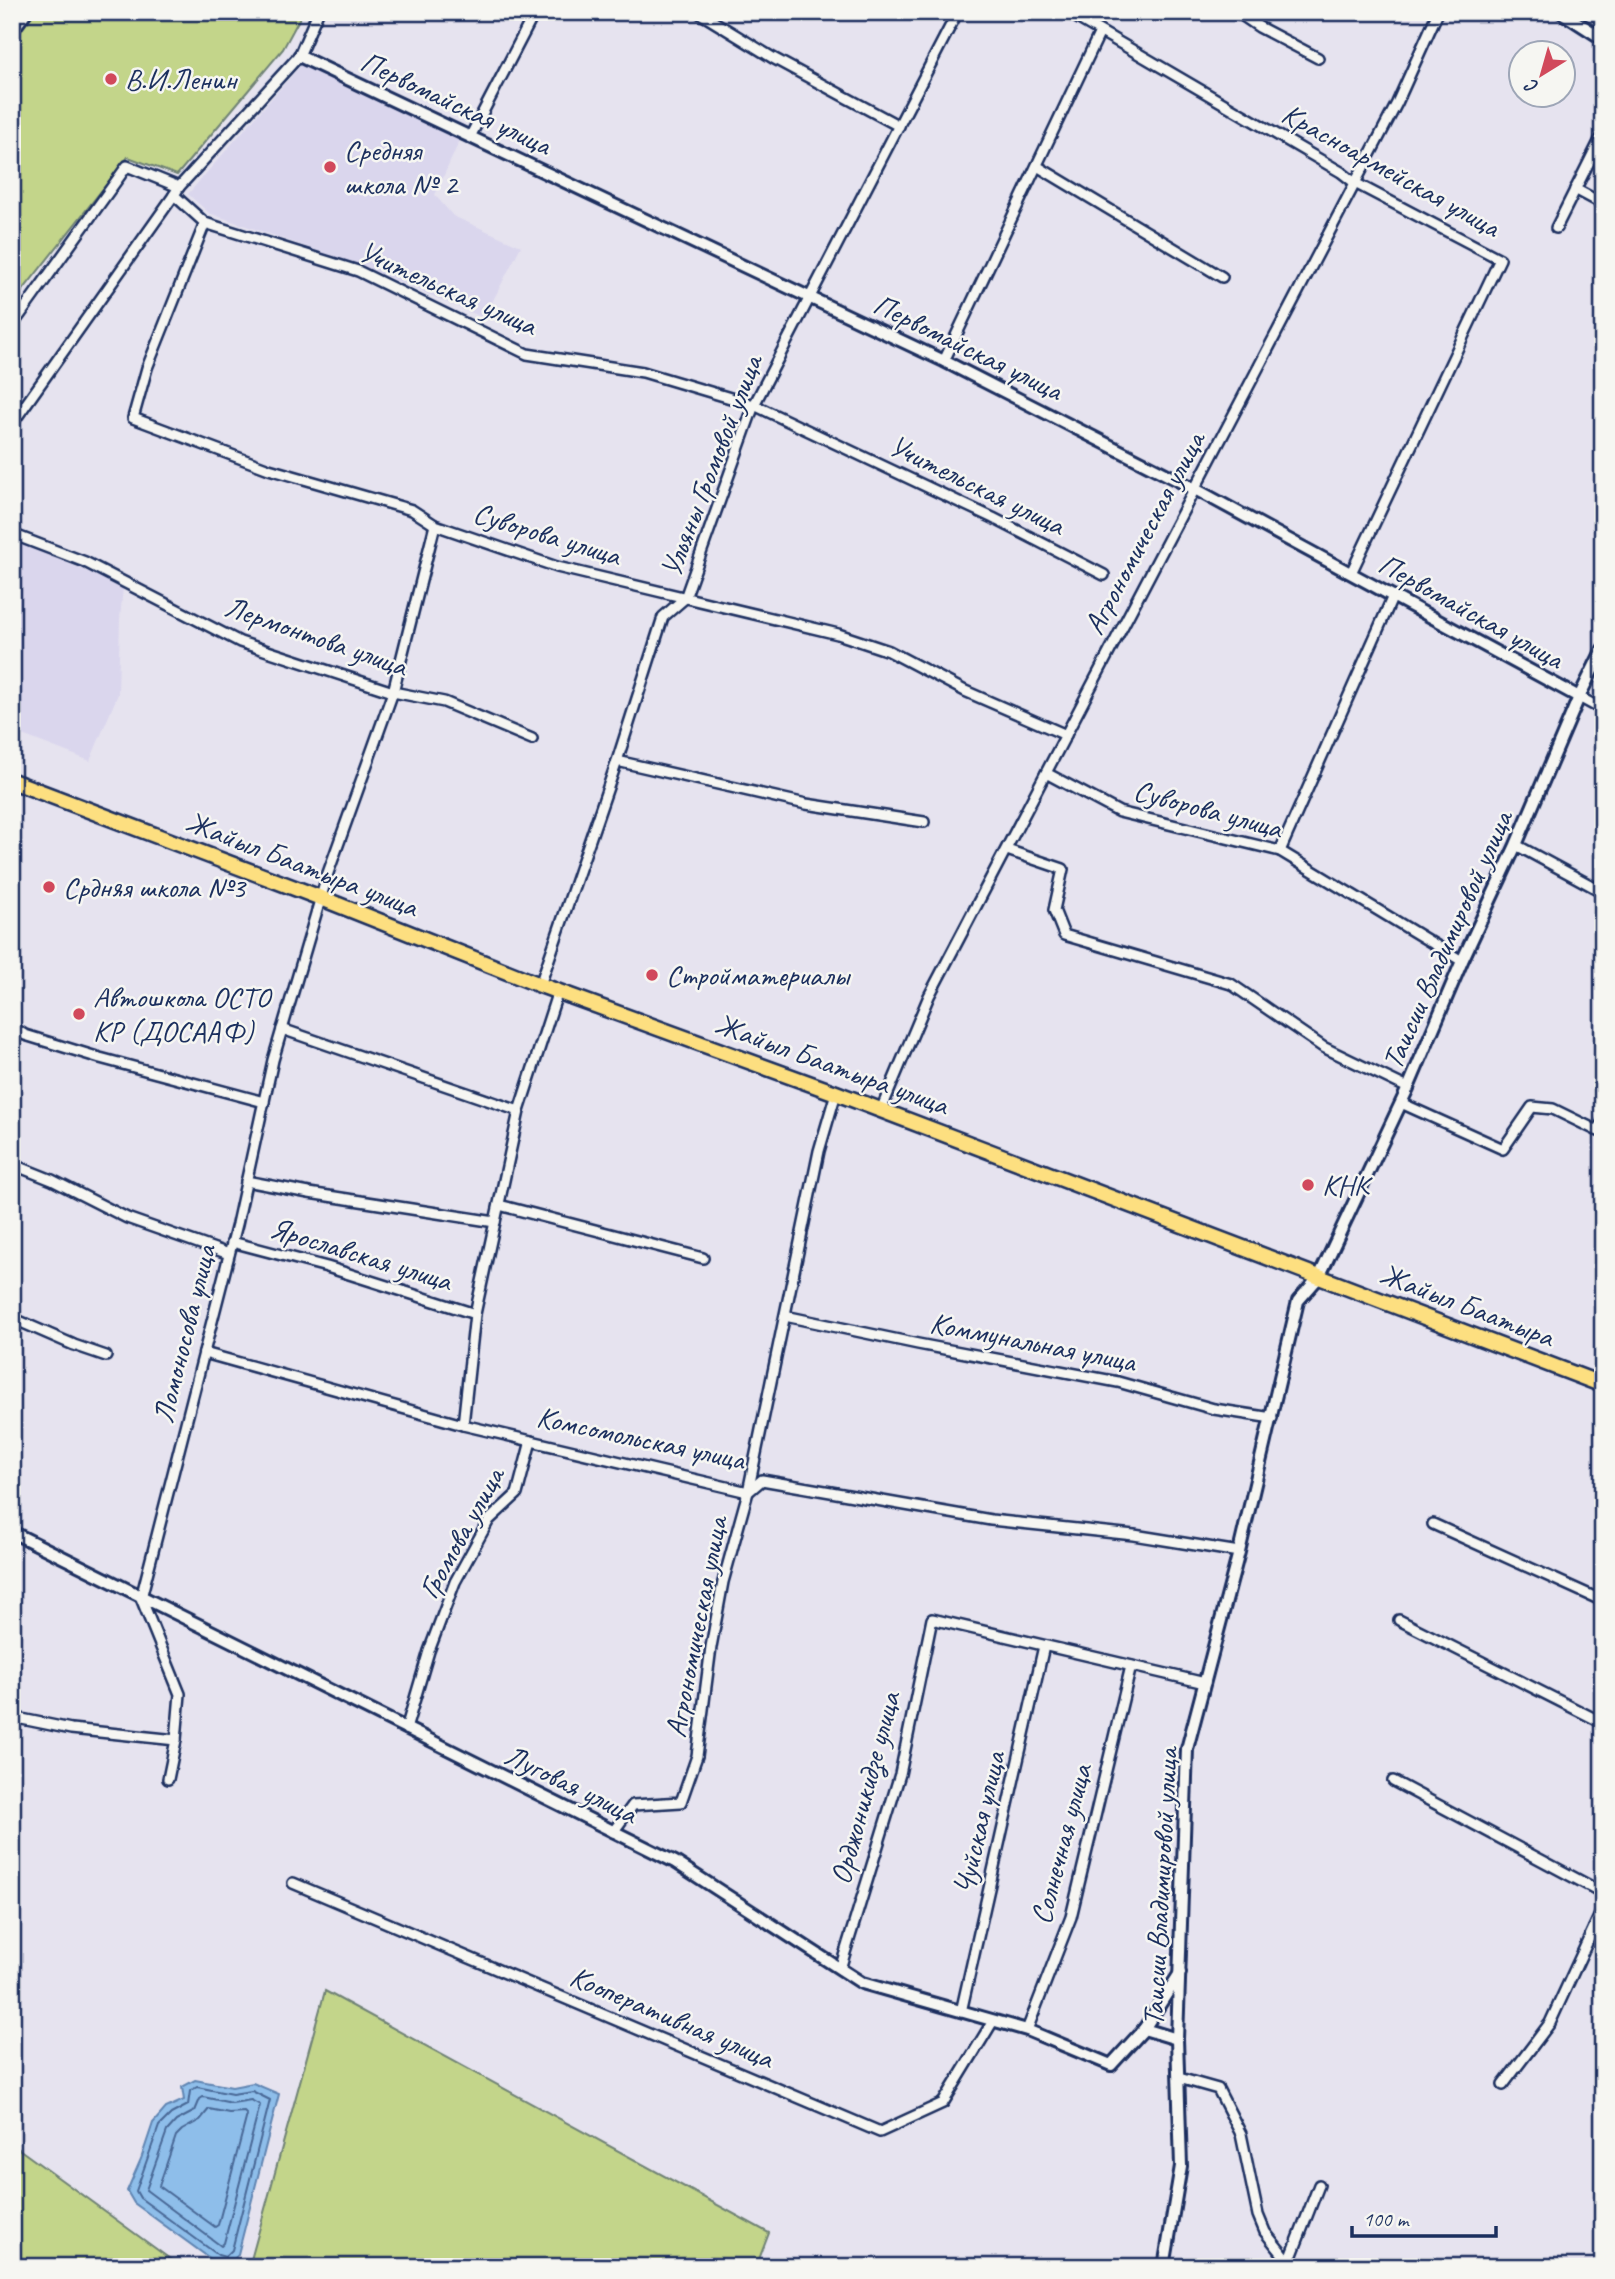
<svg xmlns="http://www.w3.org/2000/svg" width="1615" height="2279" font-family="Caveat,sans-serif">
  <rect width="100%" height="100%" fill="#e6e3ef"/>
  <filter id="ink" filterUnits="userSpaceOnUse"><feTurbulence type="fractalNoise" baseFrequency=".0143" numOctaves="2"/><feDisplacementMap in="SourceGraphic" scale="14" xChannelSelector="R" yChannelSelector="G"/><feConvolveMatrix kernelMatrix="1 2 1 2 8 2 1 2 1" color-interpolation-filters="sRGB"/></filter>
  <g filter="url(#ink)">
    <!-- built -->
    <g fill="#dad6ed">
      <path d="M301 65 460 140 435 195 453 216 521 246 484 318 367 268 209 213 188 194Z"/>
      <path d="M12 539 123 587 120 619 118 694 90 761 12 731Z"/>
    </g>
    <!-- green -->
    <g fill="#c3d58a" stroke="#6f8274" stroke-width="2">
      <path d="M33 12H303L283 49 177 175 128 157 12 304V42Z"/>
      <path d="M325 1991 769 2233 756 2267H249Z"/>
      <path d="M12 2144 181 2267H12Z"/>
    </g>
    <!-- water -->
    <path fill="#8ebeea" stroke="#6085b2" stroke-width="2" d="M195 2080 232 2087 253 2083 279 2094 238 2254 229 2266 215 2262 134 2203 127 2191 141 2159 153 2123 166 2108 184 2100 182 2087Z"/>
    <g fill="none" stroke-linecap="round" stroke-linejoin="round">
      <!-- shore -->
      <g stroke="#496896" stroke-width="2">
        <path d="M197 2087 232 2094 252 2091 270 2100 232 2250 225 2257 218 2255 140 2198 136 2191 159 2126 171 2114 188 2105 190 2091Z"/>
        <path d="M203 2097 232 2103 251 2100 260 2105 224 2243 221 2246 146 2190 167 2131 176 2121 195 2111 200 2099Z"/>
        <path d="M209 2109 229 2113 244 2112 247 2115 218 2225 215 2227 159 2186 176 2136 182 2130 200 2120Z"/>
      </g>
      <defs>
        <g id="minor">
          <path d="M698 12 773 58 899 126"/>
          <path d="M1067 12 1341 172 1355 183 1500 259 1351 573"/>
          <path d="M1237 12 1259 27 1318 58"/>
          <path d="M470 137 535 12"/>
          <path d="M1037 166 1222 277"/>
          <path d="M179 187 174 195 205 223 358 271 527 354 643 372 754 405 993 518 1104 575"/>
          <path d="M1575 189 1603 204"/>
          <path d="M205 223 147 368 133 418 269 469 412 510 435 525 557 567 838 634 889 651 965 691 1066 735"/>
          <path d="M1556 228 1603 134"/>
          <path d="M12 326 127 166 179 187 299 56 318 12"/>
          <path d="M944 361 1100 32"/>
          <path d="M12 424 174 195"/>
          <path d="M12 534 85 562 240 642 393 692 444 702 532 739"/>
          <path d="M1579 697 1603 710"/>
          <path d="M617 761 806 804 924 822"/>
          <path d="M1046 773 1119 812 1280 851 1462 961"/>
          <path d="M1516 845 1603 892"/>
          <path d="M1007 850 1063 869 1054 910 1064 935 1231 984 1323 1047 1408 1088"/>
          <path d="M1280 851 1393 596"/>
          <path d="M540 985 617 761 663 617 685 598 754 405 954 19"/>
          <path d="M12 1027 25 1035 100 1058 264 1102"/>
          <path d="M282 1029 519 1111"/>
          <path d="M1401 1103 1503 1149 1532 1107 1553 1109 1598 1131 1603 1121"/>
          <path d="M881 1110 929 996 1397 103 1438 12"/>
          <path d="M12 1164 52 1180 127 1218 229 1254"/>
          <path d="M246 1181 309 1193 495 1222"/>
          <path d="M499 1205 703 1258"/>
          <path d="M232 1242 327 1267 475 1314"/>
          <path d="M785 1316 918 1344 1118 1382 1214 1409 1272 1418"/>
          <path d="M12 1318 74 1345 106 1356"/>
          <path d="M204 1353 463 1425 748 1492 762 1480 991 1520 1134 1535 1239 1552"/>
          <path d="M463 1425 475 1314 495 1222 519 1111 558 991"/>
          <path d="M1433 1524 1603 1601"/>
          <path d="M1399 1620 1603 1723"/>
          <path d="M12 1717 71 1729 176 1740"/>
          <path d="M406 1729 429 1651 455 1582 489 1520 517 1494 531 1441"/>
          <path d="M168 1779 176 1740 180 1694 141 1598 237 1224 273 1060 328 873 393 692 435 525"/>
          <path d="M1393 1781 1603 1893"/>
          <path d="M613 1832 633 1805 681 1802 697 1756 711 1647 723 1582 748 1492 819 1151 836 1093"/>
          <path d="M293 1883 880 2132 943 2103 993 2021"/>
          <path d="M840 1969 900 1774 932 1619 1205 1683"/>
          <path d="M961 2012 1044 1646"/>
          <path d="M1027 2030 1071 1917 1131 1666"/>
          <path d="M1179 2078 1218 2089 1241 2134 1258 2215 1265 2232 1289 2262"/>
          <path d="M1503 2085 1550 2023 1603 1908"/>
          <path d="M1288 2265 1319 2185"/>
        </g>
        <g id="tertiary">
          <path d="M1561 12 1603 39"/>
          <path d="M12 31 26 12"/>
          <path d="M299 56 944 361 1195 489 1579 697"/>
          <path d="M12 1532 675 1862 862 1983 1027 2030 1111 2065 1144 2029 1180 1973"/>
          <path d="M1144 2029 1177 2039"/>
          <path d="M1164 2267 1181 2166 1177 2039 1187 1749 1239 1552 1298 1301 1319 1277 1408 1088 1462 961 1516 845 1579 697 1603 649"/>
        </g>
        <path id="trunk" d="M12 781 321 898 540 985 836 1093 1603 1385"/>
      </defs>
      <!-- minor casing -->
      <use href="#minor" stroke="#1b2f5e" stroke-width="14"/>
      <!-- tertiary casing -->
      <use href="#tertiary" stroke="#1b2f5e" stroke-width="16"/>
      <!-- trunk casing -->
      <use href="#trunk" stroke="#1b2f5e" stroke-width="19"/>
      <!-- minor -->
      <use href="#minor" stroke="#f6f6f2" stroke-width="9"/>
      <!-- tertiary -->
      <use href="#tertiary" stroke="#f6f6f2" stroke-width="10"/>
      <!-- trunk -->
      <use href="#trunk" stroke="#fddf80" stroke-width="14"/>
      <!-- rail -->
      <path stroke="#1b2f5e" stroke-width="2.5" d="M1589 12 1603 21"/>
    </g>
  </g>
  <!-- markers -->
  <g fill="#d1495b" stroke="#f6f6f2" stroke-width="2.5">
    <circle cx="111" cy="79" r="7"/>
    <circle cx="330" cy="167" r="7"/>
    <circle cx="49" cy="887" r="7"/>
    <circle cx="652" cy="975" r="7"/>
    <circle cx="79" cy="1014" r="7"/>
    <circle cx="1308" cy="1185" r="7"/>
  </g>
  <g text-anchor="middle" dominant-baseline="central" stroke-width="5" stroke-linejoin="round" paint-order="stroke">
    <!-- poi labels -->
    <g font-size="30" fill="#1b2f5e" stroke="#f6f6f2" text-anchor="start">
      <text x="125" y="79">В.И.Ленин</text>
      <text x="344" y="150">Средняя<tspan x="344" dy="34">школа № 2</tspan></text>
      <text x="63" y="887">Срдняя школа №3</text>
      <text x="666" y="975">Стройматериалы</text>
      <text x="93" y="997">Автошкола ОСТО<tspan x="93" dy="34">КР (ДОСААФ)</tspan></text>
      <text x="1322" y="1185">КНК</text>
    </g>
    <!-- street labels -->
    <g font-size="30" fill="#1b2f5e" stroke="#f6f6f2">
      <text transform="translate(456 103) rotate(25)">Первомайская улица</text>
      <text transform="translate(1391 170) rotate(29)">Красноармейская улица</text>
      <text transform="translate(448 288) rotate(24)">Учительская улица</text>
      <text transform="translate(968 347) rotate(26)">Первомайская улица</text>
      <text transform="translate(711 466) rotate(-69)">Ульяны Громовой улица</text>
      <text transform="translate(977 485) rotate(26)">Учительская улица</text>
      <text transform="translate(1144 533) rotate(-62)">Агрономическая улица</text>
      <text transform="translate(547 534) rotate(17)">Суворова улица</text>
      <text transform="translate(1471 611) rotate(29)">Первомайская улица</text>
      <text transform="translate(316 636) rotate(19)">Лермонтова улица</text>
      <text transform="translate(1208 809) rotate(15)">Суворова улица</text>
      <text transform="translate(302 864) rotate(21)">Жайыл Баатыра улица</text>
      <text transform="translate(1447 940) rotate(-66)">Таисии Владимировой улица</text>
      <text transform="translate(832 1064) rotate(20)">Жайыл Баатыра улица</text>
      <text transform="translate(361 1254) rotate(17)">Ярославская улица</text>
      <text transform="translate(1467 1305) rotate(21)">Жайыл Баатыра</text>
      <text transform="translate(184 1334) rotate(-76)">Ломоносова улица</text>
      <text transform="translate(1033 1342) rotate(11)">Коммунальная улица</text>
      <text transform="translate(641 1438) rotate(12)">Комсомольская улица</text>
      <text transform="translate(461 1533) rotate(-61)">Громова улица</text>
      <text transform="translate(696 1627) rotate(-79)">Агрономическая улица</text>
      <text transform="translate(571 1784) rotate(26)">Луговая улица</text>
      <text transform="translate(865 1788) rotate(-75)">Орджоникидзе улица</text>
      <text transform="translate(979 1823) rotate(-77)">Чуйская улица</text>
      <text transform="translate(1061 1844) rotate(-75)">Солнечная улица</text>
      <text transform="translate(1160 1887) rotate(-87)">Таисии Владимировой улица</text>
      <text transform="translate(672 2017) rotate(23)">Кооперативная улица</text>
    </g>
  </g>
  <!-- margin -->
  <rect width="1615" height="2279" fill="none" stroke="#f6f6f2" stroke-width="42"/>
  <rect x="21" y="21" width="1573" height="2237" fill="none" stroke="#1b2f5e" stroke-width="2.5" filter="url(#ink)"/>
  <!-- north arrow -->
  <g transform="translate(1542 74) rotate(217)"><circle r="33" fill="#f6f6f2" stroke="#9ea6b7" stroke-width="2"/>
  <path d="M0-5L12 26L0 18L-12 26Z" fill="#d1495b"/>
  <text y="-10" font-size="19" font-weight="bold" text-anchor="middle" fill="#1b2f5e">С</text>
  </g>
  <!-- scale -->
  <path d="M1352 2226v10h144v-10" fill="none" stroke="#1b2f5e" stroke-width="3.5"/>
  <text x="1363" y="2226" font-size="21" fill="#1b2f5e" stroke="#f6f6f2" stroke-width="5" paint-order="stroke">100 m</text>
</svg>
